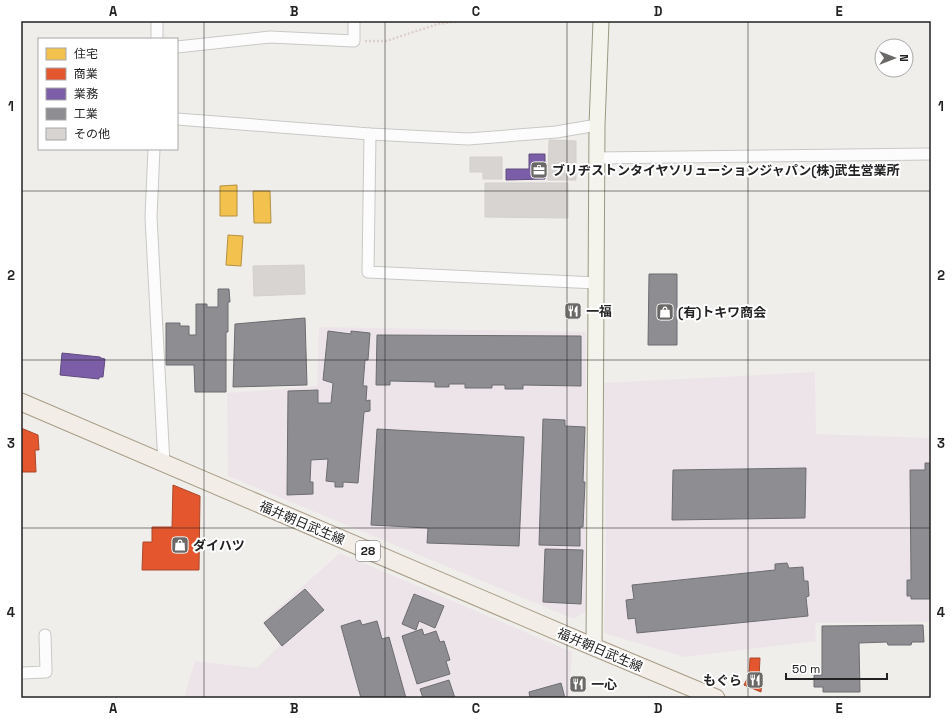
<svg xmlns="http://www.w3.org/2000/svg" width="952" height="719" font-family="'Space Grotesk','Noto Sans JP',sans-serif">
  <rect width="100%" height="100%" fill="#f0eeeb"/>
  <!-- industrial -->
  <g fill="#ede4e9">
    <path d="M319 327 586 332V611L574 619 228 476 227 393 317 386Z"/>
    <path d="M815 372 816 434 931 438V622L815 623 816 641 684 657 604 633 606 562 604 383Z"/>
    <path d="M340 553 572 652 569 698H184L195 661 257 668 280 645 262 622Z"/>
  </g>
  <!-- homes -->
  <g fill="#f2c14e" stroke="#b49141">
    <path d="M237 185V216H220V186Z"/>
    <path d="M253 191H270L271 223H254Z"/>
    <path d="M228 235 243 236 241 266 226 265Z"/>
  </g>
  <!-- shops -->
  <g fill="#e4572e" stroke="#aa472a">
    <path d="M21 428 38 435 39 450H35L36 472H21Z"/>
    <path d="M173 485 200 496 199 570H142L143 542H152V527H172Z"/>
    <path d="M750 658H760L759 677 762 678 761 692 744 685 749 675Z"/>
  </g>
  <!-- offices -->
  <g fill="#7b5ea7" stroke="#604c7f">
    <path d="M529 154H545V179L506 180V169H529Z"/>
    <path d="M62 353 100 357 101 358 105 359 103 377H99V379L60 375Z"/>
  </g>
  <!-- industry -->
  <g fill="#8d8d92" stroke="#6d6d70">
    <path d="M649 274H677V345H648Z"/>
    <path d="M218 289H229L230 302H228V332H226V392H195L194 365H166V323H180V326H189V335H196V304H207V307H218Z"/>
    <path d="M305 318 307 385 233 387 235 324Z"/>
    <path d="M328 331 351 334V331L370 333 368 360H365L363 386H367L366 401 370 400V411L364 412 358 483 343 482V487H335V482L326 481 328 459 311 460 310 482H313V494L287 495 288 391 318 390V403H331L333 383 323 380Z"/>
    <path d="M377 335 581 336V386L523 385V389H505V385H492V388H465V384H449V387H435V382L390 381V385H376Z"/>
    <path d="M543 419 565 420V426L585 427 583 482H585L583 527H580V546L539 545Z"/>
    <path d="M377 429 524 437 519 546 427 543 428 528 371 525Z"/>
    <path d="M925 463H931V599H911V596H907V580H911L910 470H925Z"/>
    <path d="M806 468 805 518 672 520 673 470Z"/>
    <path d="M545 549 583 550 581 604 543 602Z"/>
    <path d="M787 563 789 568 803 567 804 581H808L809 596 806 597 808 616 637 633 635 618 628 619 626 600 634 599 632 585 775 570V564Z"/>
    <path d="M305 589 324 610 282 646 264 623Z"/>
    <path d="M414 594 444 606 435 628 419 621 416 630 402 624Z"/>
    <path d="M360 620 362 625 377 621 382 639 389 637 406 698H361L341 626Z"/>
    <path d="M923 625 924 642H912L911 645H888L887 642 859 643 860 692H823V687H814V675H822V626Z"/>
    <path d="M422 629 424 635 436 631 440 642 444 641 450 660 446 661 450 674 417 684 402 636Z"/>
    <path d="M449 680 455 698H423L420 689Z"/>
    <path d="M561 683 565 698H530L529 692Z"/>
  </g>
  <!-- building -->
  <g fill="#d7d4d2" stroke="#d3d0cc">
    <path d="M549 140 576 141V180H548Z"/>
    <path d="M470 157H502V179H483V172H470Z"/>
    <path d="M485 183H568V218L485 217Z"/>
    <path d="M304 265 305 294 254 296 253 266Z"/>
  </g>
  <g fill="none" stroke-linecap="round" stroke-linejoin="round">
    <defs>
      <g id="street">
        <path d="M157 39V21"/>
        <path d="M177 47 270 37 354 41V21"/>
        <path d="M177 119 370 134 468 139 556 132 597 125"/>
        <path d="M370 134 368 272 596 283"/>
        <path d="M154 149 151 217 164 464"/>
        <path d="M596 158 931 154"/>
        <path d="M21 673 46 672 45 635"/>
      </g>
      <path id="secondary" d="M594 647 597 125 601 21"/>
      <path id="primary" d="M21 402 594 647 716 698"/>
    </defs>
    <!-- street casing -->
    <use href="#street" stroke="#c9c8c7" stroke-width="13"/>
    <!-- secondary casing -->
    <use href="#secondary" stroke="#999a82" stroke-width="17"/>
    <!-- primary casing -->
    <use href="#primary" stroke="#a79c86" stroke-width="19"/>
    <!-- path -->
    <path stroke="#dccecd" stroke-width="2.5" stroke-dasharray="2 2" stroke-linecap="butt" d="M365 41H386L438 24 460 21"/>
    <!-- street -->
    <use href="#street" stroke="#fdfcfc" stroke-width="11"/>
    <!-- secondary -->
    <use href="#secondary" stroke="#f4f4ed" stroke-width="15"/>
    <!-- primary -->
    <use href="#primary" stroke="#f3ede7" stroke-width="17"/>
  </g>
  <!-- grid -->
  <path fill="none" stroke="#222" stroke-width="1" stroke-opacity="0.55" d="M204 21V698M385 21V698M567 21V698M748 21V698M21 191H931M21 360H931M21 528H931"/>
  <!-- icons -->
  <defs>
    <symbol id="office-square" viewBox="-11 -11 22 22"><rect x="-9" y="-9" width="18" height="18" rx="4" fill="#6a6968" stroke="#fff"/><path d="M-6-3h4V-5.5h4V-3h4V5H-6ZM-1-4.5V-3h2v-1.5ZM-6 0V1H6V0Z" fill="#fff"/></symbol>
    <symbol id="restaurant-square" viewBox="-11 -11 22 22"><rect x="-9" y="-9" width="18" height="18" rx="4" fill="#6a6968" stroke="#fff"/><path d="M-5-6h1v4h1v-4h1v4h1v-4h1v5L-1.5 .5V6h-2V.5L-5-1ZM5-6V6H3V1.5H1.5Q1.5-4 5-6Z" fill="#fff"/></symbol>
    <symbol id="shop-square" viewBox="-11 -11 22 22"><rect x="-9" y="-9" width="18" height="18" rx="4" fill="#6a6968" stroke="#fff"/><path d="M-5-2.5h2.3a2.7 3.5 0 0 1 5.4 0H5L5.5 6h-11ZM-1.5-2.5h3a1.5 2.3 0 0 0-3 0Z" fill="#fff"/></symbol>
  </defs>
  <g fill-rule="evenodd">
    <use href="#office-square" x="529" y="160" width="20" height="20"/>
    <use href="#restaurant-square" x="563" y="301" width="20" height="20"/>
    <use href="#shop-square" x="655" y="302" width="20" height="20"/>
    <use href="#shop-square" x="170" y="535" width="20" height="20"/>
    <use href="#restaurant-square" x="745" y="670" width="20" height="20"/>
    <use href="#restaurant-square" x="568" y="674" width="20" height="20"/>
  </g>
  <g text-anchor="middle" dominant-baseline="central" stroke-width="4" stroke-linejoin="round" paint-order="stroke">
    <!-- shield labels -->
    <rect fill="#fff" stroke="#646464" stroke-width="1" x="356" y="541" width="24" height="20" rx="3"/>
    <g font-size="12" font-weight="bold" fill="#222">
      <text x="368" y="551">28</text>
    </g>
    <!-- poi labels -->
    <g font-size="13" font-weight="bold" fill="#222" stroke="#fff" text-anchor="start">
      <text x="552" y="170">ブリヂストンタイヤソリューションジャパン(株)武生営業所</text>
      <text x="586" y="311">一福</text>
      <text x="678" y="312">(有)トキワ商会</text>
      <text x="193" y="545">ダイハツ</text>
      <text x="742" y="680" text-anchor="end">もぐら</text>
      <text x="591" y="684">一心</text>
    </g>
    <!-- street labels -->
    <g font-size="13" fill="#222" stroke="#fff">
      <text transform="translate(302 523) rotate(23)">福井朝日武生線</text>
      <text transform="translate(600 650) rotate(23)">福井朝日武生線</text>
    </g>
  </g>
  <!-- border -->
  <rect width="952" height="719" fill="none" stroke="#ffffff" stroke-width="44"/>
  <!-- legend -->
  <rect x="38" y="38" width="140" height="112" fill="#ffffff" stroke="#a7a7a7"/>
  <rect x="46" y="48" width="20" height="12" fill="#f2c14e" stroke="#a7a7a7"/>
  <text x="74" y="58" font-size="12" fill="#222222">住宅</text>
  <rect x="46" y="68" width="20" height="12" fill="#e4572e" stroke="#a7a7a7"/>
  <text x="74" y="78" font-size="12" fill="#222222">商業</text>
  <rect x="46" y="88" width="20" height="12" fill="#7b5ea7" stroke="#a7a7a7"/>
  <text x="74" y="98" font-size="12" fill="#222222">業務</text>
  <rect x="46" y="108" width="20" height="12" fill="#8d8d92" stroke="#a7a7a7"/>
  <text x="74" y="118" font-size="12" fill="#222222">工業</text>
  <rect x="46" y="128" width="20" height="12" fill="#d7d4d2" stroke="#a7a7a7"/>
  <text x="74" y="138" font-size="12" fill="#222222">その他</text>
  <!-- north arrow -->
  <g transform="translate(894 58) rotate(90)"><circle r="19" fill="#ffffff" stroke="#a7a7a7"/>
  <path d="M0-3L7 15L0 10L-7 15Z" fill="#6a6968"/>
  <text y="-6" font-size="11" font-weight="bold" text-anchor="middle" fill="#222222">N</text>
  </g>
  <!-- scale -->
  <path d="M786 673v6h101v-6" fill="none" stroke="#222222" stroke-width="2"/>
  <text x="792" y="673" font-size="12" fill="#222222" stroke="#ffffff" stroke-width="3" paint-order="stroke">50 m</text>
  <rect x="22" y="22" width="908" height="675" fill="none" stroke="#222" stroke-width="1.5"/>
  <g font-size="13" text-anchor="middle" font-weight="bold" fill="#222">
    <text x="113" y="16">A</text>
    <text x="294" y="16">B</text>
    <text x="476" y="16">C</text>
    <text x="658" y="16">D</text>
    <text x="839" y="16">E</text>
    <text x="11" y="111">1</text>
    <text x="941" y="111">1</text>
    <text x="11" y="280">2</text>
    <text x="941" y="280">2</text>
    <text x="11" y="448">3</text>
    <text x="941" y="448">3</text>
    <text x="11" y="617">4</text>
    <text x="941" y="617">4</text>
    <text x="113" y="713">A</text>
    <text x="294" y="713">B</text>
    <text x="476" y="713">C</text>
    <text x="658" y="713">D</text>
    <text x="839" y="713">E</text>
  </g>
</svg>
